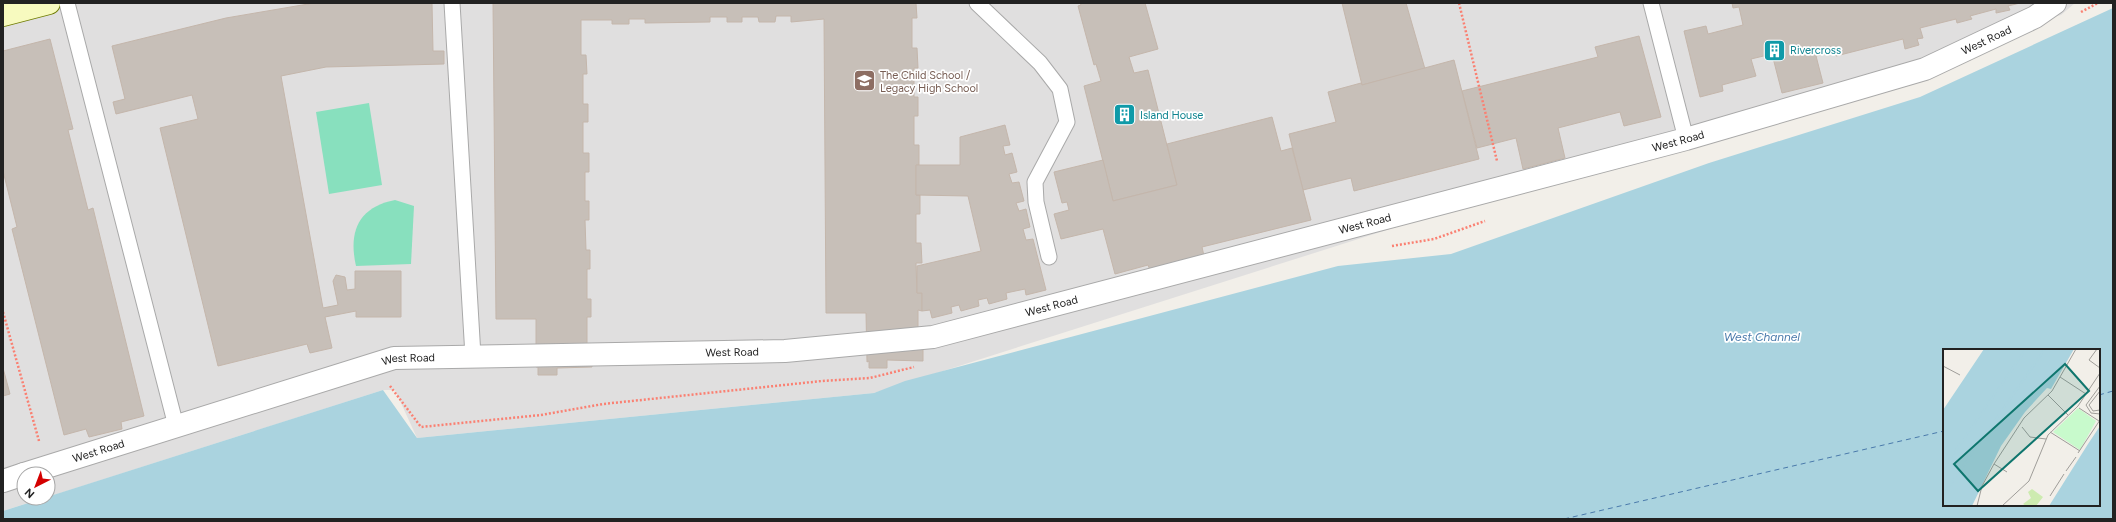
<svg xmlns="http://www.w3.org/2000/svg" width="2116" height="522" font-family="Figtree,sans-serif">
  <rect width="100%" height="100%" fill="#f2efe9"/>
  <!-- residential -->
  <path fill="#e0dfdf" d="M3 3H2075L2061 15 1948 49 1934 56 874 393 417 438 395 390H383L48 497V474H24V498H43L3 511Z"/>
  <!-- pitch -->
  <g fill="#88e0be">
    <path d="M369 103 382 185 329 194 316 112Z"/>
    <path d="M395 200 414 206 411 264 356 266C348 231 359 207 395 200Z"/>
  </g>
  <!-- water -->
  <path fill="#aad3df" fill-rule="evenodd" d="M2113 8V519H3V511L383 390 417 438 874 393 905 381 1338 266 1451 254 1709 163 1920 97ZM1944 350H2099V505H1944Z"/>
  <g fill="none" stroke-linecap="round" stroke-linejoin="round">
    <!-- ferry -->
    <g stroke="#4a7aab" stroke-width="1" stroke-dasharray="5 4" stroke-linecap="butt">
      <path d="M2099 395 2113 391"/>
      <path d="M1564 519 1944 431"/>
    </g>
  </g>
  <!-- building -->
  <g fill="#c7bfb8" stroke="#c4b6ab">
    <path d="M314 3H432L433 51H444V64L326 67 281 76 323 308 338 305 333 281 336 275 345 277 347 290 355 289V271H401V317H356V311L325 317 332 348 310 353 307 344 218 366 160 128 198 119 192 95 116 114 113 102 125 99 112 46 226 18Z"/>
    <path d="M493 3H916L917 18H912V48H917L918 68H914V97H918V116H914V145H919V165H916V195H920V214H916V243H921L922 263H916L917 293H922V311L918 310V341L923 340V361L887 360V368H869V361L867 362 866 313H826L824 19 791 22V16H776L775 22H759L758 17H742V22H727V17H710V22L645 23V19H629V24H612V20H581V55H586L587 74H583V104H588V122H583V153H589V172H585V201H589V220H585L586 250H590V269H587V299H591V317H587V348H592V367L557 368V375H538V367H536V319H496Z"/>
    <path d="M1080 3H1145L1158 49 1129 57 1134 73 1148 70 1177 185 1113 201 1084 86 1101 81 1096 64 1094 65 1078 6 1081 5Z"/>
    <path d="M1342 3H1406L1425 69 1362 85Z"/>
    <path d="M1732 3H2020L2008 6 2010 10 1996 13V9L1970 16 1972 19 1957 23 1956 19 1920 28 1923 38 1917 39 1919 45 1905 49 1903 39 1836 56 1835 51 1816 56 1823 83 1782 93 1772 54 1751 59 1756 76 1722 85 1723 91 1700 97 1684 31 1706 26 1708 34 1743 25 1739 7 1733 8Z"/>
    <path d="M1639 36 1661 117 1624 126 1620 112 1558 128 1565 158 1523 169 1516 138 1477 148 1462 91 1598 57 1595 47Z"/>
    <path d="M50 39 73 129 68 130 88 210 93 208 144 416 121 422 122 429 89 437 86 429 64 435 12 229 17 227 3 171V51Z"/>
    <path d="M1454 60 1479 159 1354 191 1351 178 1303 190 1289 134 1336 122 1328 92 1361 83 1362 85Z"/>
    <path d="M1272 117 1281 151 1292 148 1311 220 1202 247 1204 256 1150 270 1148 265 1115 274 1103 229 1061 239 1054 214 1069 210 1067 202 1062 203 1054 172 1103 160 1113 201 1177 185 1167 144Z"/>
    <path d="M1005 125 1010 145 1003 146 1005 155 1012 153 1017 172 1009 174 1012 183 1019 182 1024 201 1016 203 1019 211 1026 209 1030 227 1023 229 1026 240 1033 239 1046 290 1026 295 1025 289 1006 293 1007 299 989 304 987 298 978 300 979 306 961 311 959 305 951 307 952 313 932 318 930 310 922 311V293H917V266L981 251 968 196 916 195V165H960V137Z"/>
    <path d="M3 368 10 394 3 396Z"/>
  </g>
  <g fill="none" stroke-linecap="round" stroke-linejoin="round">
    <defs>
      <g id="lane">
        <path d="M67 3 176 426"/>
        <path d="M452 3 473 356"/>
        <path d="M977 3 1040 63 1060 89 1067 122 1035 182 1036 202 1049 257"/>
        <path d="M1651 3 1686 139"/>
      </g>
      <g id="street">
        <path id="s1" d="M24 474 394 358 785 351 933 337 1686 139 1925 69 2035 17 2055 3"/>
        <path d="M3 481 24 474"/>
      </g>
      <path id="secondary" d="M3 15 49 3"/>
    </defs>
    <!-- lane casing -->
    <use href="#lane" stroke="#a9a9a9" stroke-width="17"/>
    <!-- street casing -->
    <use href="#street" stroke="#a9a9a9" stroke-width="24"/>
    <!-- secondary casing -->
    <use href="#secondary" stroke="#707d05" stroke-width="24"/>
    <!-- path -->
    <g stroke="#fa8072" stroke-width="2.5" stroke-dasharray="2 2" stroke-linecap="butt">
      <path d="M1459 3 1497 161"/>
      <path d="M2081 12 2098 3"/>
      <path d="M1392 246 1434 239 1485 221"/>
      <path d="M3 312 39 441"/>
      <path d="M390 386 421 427 541 415 603 404 822 381 870 378 914 367"/>
    </g>
    <!-- lane -->
    <use href="#lane" stroke="#fff" stroke-width="15"/>
    <!-- street -->
    <use href="#street" stroke="#fff" stroke-width="22"/>
    <!-- secondary -->
    <use href="#secondary" stroke="#f7fabf" stroke-width="22"/>
  </g>
  <!-- icons -->
  <defs>
    <symbol id="building-square" viewBox="-11 -11 22 22"><rect x="-9" y="-9" width="18" height="18" rx="4" fill="#0f9aa8" stroke="#fff"/><path d="M-4-6H4V6H1V3H-1V6H-4ZM-2.5-4.3h1.7v1.8h-1.7ZM.8-4.3h1.7v1.8H.8ZM-2.5-1h1.7V.8h-1.7ZM.8-1h1.7V.8H.8Z" fill="#fff"/></symbol>
    <symbol id="school-square" viewBox="-11 -11 22 22"><rect x="-9" y="-9" width="18" height="18" rx="4" fill="#8d6e63" stroke="#fff"/><path d="M0-5L7-2L0 1L-7-2ZM-4 1L0 2.5L4 1V4Q0 6-4 4Z" fill="#fff"/></symbol>
  </defs>
  <g fill-rule="evenodd">
    <use href="#building-square" x="1762" y="38" width="25" height="25"/>
    <use href="#school-square" x="852" y="68" width="25" height="25"/>
    <use href="#building-square" x="1112" y="102" width="25" height="25"/>
  </g>
  <g text-anchor="middle" dominant-baseline="central" stroke-width="3.5" stroke-linejoin="round" paint-order="stroke">
    <!-- street labels -->
    <g font-size="11" fill="#222" stroke="#fff">
      <text stroke="none"><textPath href="#s1" startOffset="2023">West Road</textPath></text>
      <text stroke="none"><textPath href="#s1" startOffset="1698">West Road</textPath></text>
      <text stroke="none"><textPath href="#s1" startOffset="1374">West Road</textPath></text>
      <text stroke="none"><textPath href="#s1" startOffset="1050">West Road</textPath></text>
      <text stroke="none"><textPath href="#s1" startOffset="726">West Road</textPath></text>
      <text stroke="none"><textPath href="#s1" startOffset="402">West Road</textPath></text>
      <text stroke="none"><textPath href="#s1" startOffset="78">West Road</textPath></text>
    </g>
    <!-- culture labels -->
    <g font-size="11" fill="#0d838f" stroke="#fff" text-anchor="start">
      <text x="1790" y="50">Rivercross</text>
      <text x="1140" y="115">Island House</text>
    </g>
    <!-- education labels -->
    <g font-size="11" fill="#785e54" stroke="#fff" text-anchor="start">
      <text x="880" y="75">The Child School /<tspan x="880" dy="13">Legacy High School</tspan></text>
    </g>
    <!-- water labels -->
    <g font-size="12" font-style="italic" fill="#4a7aab" stroke="#fff">
      <text x="1762" y="337">West Channel</text>
    </g>
  </g>
  <!-- overview -->
  <g transform="translate(1943 349)">
    <rect width="157" height="157" fill="#f2efe9"/>
    <path d="M89 140 100 148 93 157H83L80 155 88 149 85 143Z" fill="#cdebb0"/>
    <path d="M135 59 153 72 137 101 110 83Z" fill="#c8facc"/>
    <path d="M41 0H131L108 40 104 39 82 63 58 97 29 157H0V61ZM157 77V157H106L145 95Z" fill="#aad3df"/>
    <path fill="none" stroke="#aad3df" stroke-width="2" d="M0 120 83 0M0 146 102 0M137 157 157 127"/>
    <path fill="none" stroke="#9f9d99" stroke-width="1" d="M154 0 146 11 157 19M0 17 17 26M117 28 143 45M157 37 143 56 148 64 157 65M157 42 146 56 150 62 157 61M105 46 125 66M136 59 156 72M79 78 87 88 103 90M107 83 137 102M135 104 157 71M51 115 64 123M123 122 133 108M107 147 121 125M34 157 39 137 51 115 81 69 109 42 133 0M59 157 86 132 105 86 135 57 157 24"/>
    <path fill="#0f766e" fill-opacity="0.15" stroke="#0f766e" stroke-width="2" d="M122 15 146 42 35 142 11 115Z"/>
    <rect width="157" height="157" fill="none" stroke="#222" stroke-width="2"/>
  </g>
  <!-- border -->
  <rect width="2116" height="522" fill="none" stroke="#222222" stroke-width="8"/>
  <!-- north arrow -->
  <g transform="translate(36 486) rotate(222)"><circle r="19" fill="#ffffff" stroke="#a7a7a7"/>
  <path d="M0-3L7 15L0 10L-7 15Z" fill="#d40000"/>
  <text y="-6" font-size="11" font-weight="bold" text-anchor="middle" fill="#222222">N</text>
  </g>
</svg>
